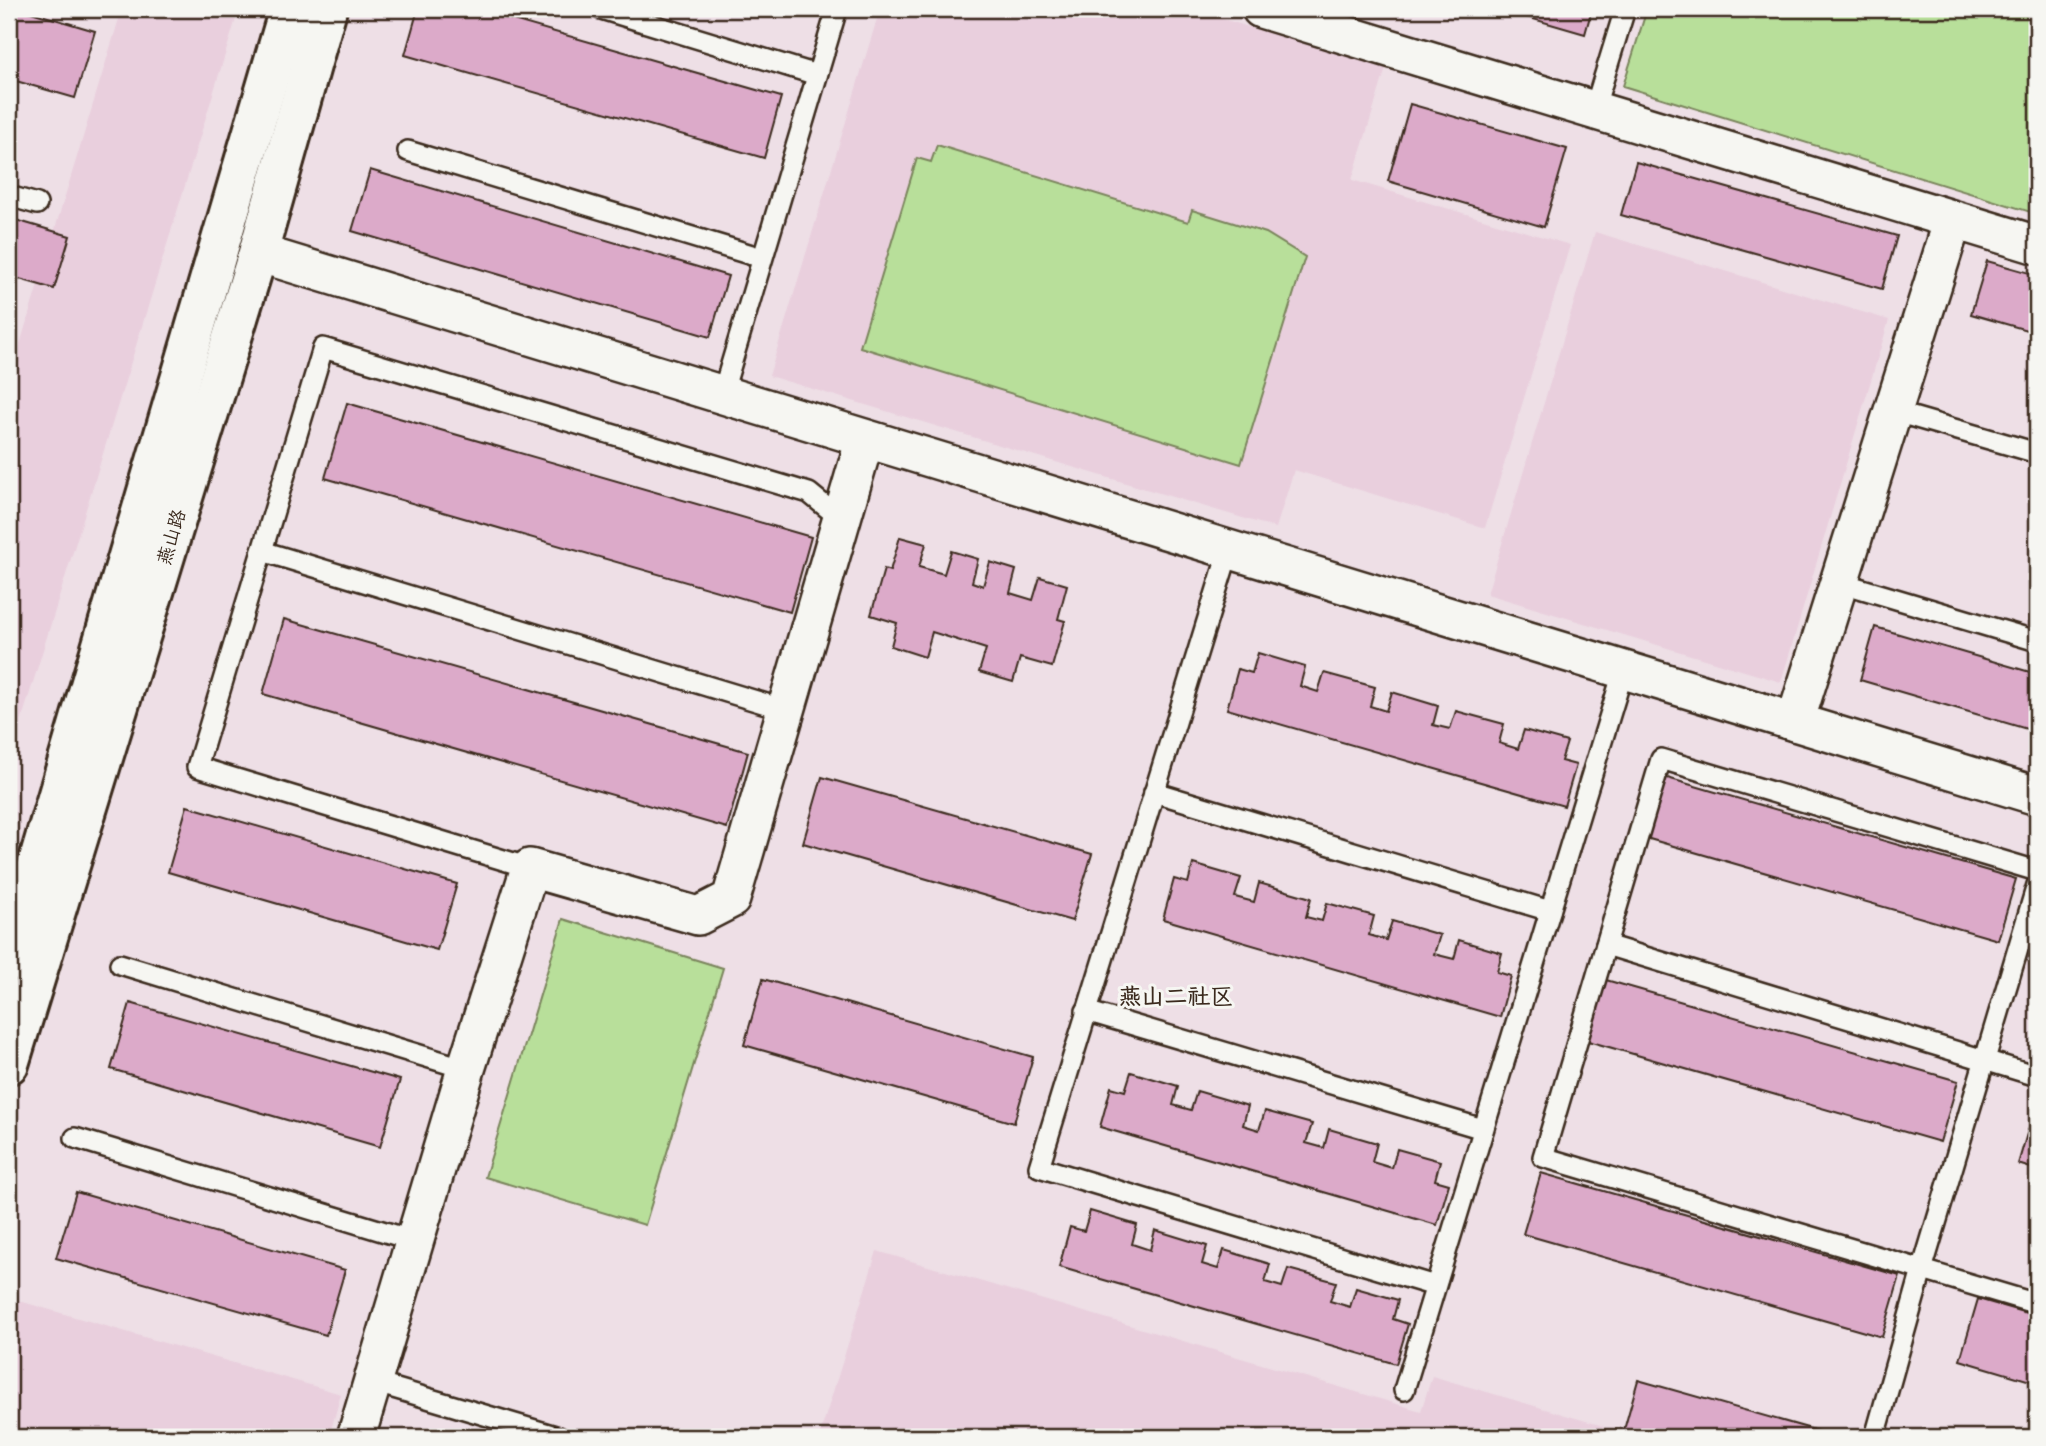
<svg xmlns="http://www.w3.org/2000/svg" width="2046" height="1446" font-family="'Shantell Sans','LXGW WenKai TC',sans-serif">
  <rect width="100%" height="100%" fill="#eedfe6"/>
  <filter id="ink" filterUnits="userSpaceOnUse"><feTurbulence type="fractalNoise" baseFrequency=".0143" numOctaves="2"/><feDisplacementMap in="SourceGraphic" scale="14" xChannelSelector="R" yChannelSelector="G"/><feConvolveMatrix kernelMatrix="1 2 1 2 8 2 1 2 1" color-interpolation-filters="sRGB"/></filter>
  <g filter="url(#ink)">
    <!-- built -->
    <g fill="#e9cfdd">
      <path d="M122 9H239L9 761V380Z"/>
      <path d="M880 9H1189L1386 68 1352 180 1570 245 1485 528 1294 470 1276 528 769 376Z"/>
      <path d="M1595 232 1889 320 1781 682 1487 594Z"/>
      <path d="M877 1251 1421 1411 1432 1376 1603 1426 1599 1437H819Z"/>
      <path d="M9 1298 341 1394 329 1437H9Z"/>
    </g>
    <!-- green -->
    <g fill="#b8df9a" stroke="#7a845c" stroke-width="2">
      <path d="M1647 9H2037V214L1623 86Z"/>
      <path d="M937 145 1188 222 1192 210 1266 233 1305 257 1241 464 860 347 917 158 931 162Z"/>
      <path d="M563 919 723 968 645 1225 485 1177Z"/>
    </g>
    <!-- building -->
    <g fill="#dcaac9" stroke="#3b2a1e" stroke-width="2">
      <path d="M9 9H21L95 31 75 98 9 79Z"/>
      <path d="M418 9H475L781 97 764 158 405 55Z"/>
      <path d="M1499 9H1592L1585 34Z"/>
      <path d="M1410 104 1567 149 1544 227 1388 181Z"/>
      <path d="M1636 162 1897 236 1882 289 1621 215Z"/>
      <path d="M370 170 728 276 710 337 352 231Z"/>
      <path d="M9 218 70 236 54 289 9 276Z"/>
      <path d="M1987 261 2037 275V333L1971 314Z"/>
      <path d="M347 403 811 537 790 612 325 478Z"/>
      <path d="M900 537 926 544 919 567 944 574 951 551 978 559 972 582 983 586 990 562 1016 570 1010 593 1033 600 1040 577 1067 585 1058 619 1065 621 1052 667 1020 658 1013 682 979 672 986 649 932 632 925 657 891 646 897 623 871 615 884 569 890 571Z"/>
      <path d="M284 619 748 752 727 828 263 694Z"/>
      <path d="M1875 627 2037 674V732L1860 680Z"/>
      <path d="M1258 653 1305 667 1300 686 1318 692 1324 673 1375 687 1370 706 1386 711 1392 692 1438 706 1433 725 1450 729 1456 711 1504 724 1499 743 1518 749 1524 730 1567 742 1561 761 1576 765 1564 806 1227 709 1238 669 1252 673Z"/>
      <path d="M1657 775 2016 879 1998 940 1639 836Z"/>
      <path d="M822 777 1092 854 1072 921 803 843Z"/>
      <path d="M187 806 457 884 437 950 168 872Z"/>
      <path d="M1193 864 1241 878 1235 897 1254 902 1259 883 1311 898 1306 917 1322 921 1327 903 1374 916 1369 935 1386 940 1392 921 1440 935 1434 954 1454 959 1459 940 1502 953 1497 972 1511 976 1500 1017 1163 919 1174 879 1188 883Z"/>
      <path d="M1599 978 1958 1081 1940 1142 1581 1039Z"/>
      <path d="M763 979 1033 1057 1014 1123 744 1045Z"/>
      <path d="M130 1003 400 1080 380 1147 111 1069Z"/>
      <path d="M1131 1072 1178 1086 1173 1105 1191 1110 1197 1091 1248 1106 1243 1125 1259 1130 1265 1111 1312 1124 1306 1143 1324 1148 1329 1129 1377 1143 1372 1162 1392 1168 1397 1149 1440 1161 1435 1180 1449 1184 1437 1225 1100 1127 1111 1087 1125 1091Z"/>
      <path d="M2036 1103H2037V1170L2018 1164Z"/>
      <path d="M1541 1173 1900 1276 1882 1337 1523 1234Z"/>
      <path d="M76 1192 345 1270 326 1335 56 1258Z"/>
      <path d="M1090 1211 1137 1225 1132 1244 1150 1250 1155 1230 1207 1246 1202 1264 1218 1269 1224 1250 1270 1264 1265 1282 1282 1287 1288 1269 1336 1282 1330 1301 1350 1307 1356 1288 1398 1300 1393 1319 1408 1324 1396 1364 1059 1267 1070 1227 1084 1231Z"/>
      <path d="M1978 1299 2037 1316V1383L1960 1360Z"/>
      <path d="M1638 1380 1818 1431 1816 1437H1622Z"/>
    </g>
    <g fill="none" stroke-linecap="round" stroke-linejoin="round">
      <defs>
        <g id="service">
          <path d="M601 9 817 75"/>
          <path d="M1594 110 1625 9"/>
          <path d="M408 151 762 258"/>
          <path d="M9 196 37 204"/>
          <path d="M722 395 837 9"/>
          <path d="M1892 411 2037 453"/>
          <path d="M1229 550 1039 1167 1435 1286"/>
          <path d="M262 551 786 710"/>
          <path d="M1839 582 2037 641"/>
          <path d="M1154 792 1550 911"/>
          <path d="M530 868 197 767 323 348 809 493 842 520"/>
          <path d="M2037 871 1661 759 1543 1157 2037 1304"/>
          <path d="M1606 945 2037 1076"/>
          <path d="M120 964 466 1069"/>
          <path d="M1086 1011 1483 1129"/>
          <path d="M75 1138 415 1241"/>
          <path d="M373 1382 559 1437"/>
          <path d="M1404 1390 1624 669"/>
          <path d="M1875 1437 1922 1270 2037 885"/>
        </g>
        <g id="minor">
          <path d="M1261 9 2037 245"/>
          <path d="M258 253 2037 796"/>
          <path d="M1795 722 1953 220"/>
          <path d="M356 1437 466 1069 530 868 698 916 731 899 865 439"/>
        </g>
        <g id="secondary">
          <path d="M9 961 289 9"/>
          <path d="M9 1064 258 253 327 9"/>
        </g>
      </defs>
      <!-- service casing -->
      <use href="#service" stroke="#3b2a1e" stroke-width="24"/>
      <!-- minor casing -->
      <use href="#minor" stroke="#3b2a1e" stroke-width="42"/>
      <!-- secondary casing -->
      <use href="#secondary" stroke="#3b2a1e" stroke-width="44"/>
      <!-- service -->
      <use href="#service" stroke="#f6f6f2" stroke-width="19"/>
      <!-- minor -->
      <use href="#minor" stroke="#f6f6f2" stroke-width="37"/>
      <!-- secondary -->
      <use href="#secondary" stroke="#f6f6f2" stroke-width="38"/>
    </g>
  </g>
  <g text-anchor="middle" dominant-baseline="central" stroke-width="6" stroke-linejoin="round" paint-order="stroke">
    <!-- street labels -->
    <g font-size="19" fill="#3b2a1e" stroke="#f6f6f2">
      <text transform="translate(171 537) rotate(-73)">燕山路</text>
    </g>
    <!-- quarter labels -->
    <g font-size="23" font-weight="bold" fill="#3b2a1e" stroke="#f6f6f2">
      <text x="1176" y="996">燕山二社区</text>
    </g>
  </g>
  <!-- margin -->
  <rect width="2046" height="1446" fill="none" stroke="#f6f6f2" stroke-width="35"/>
  <rect x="18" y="18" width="2011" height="1411" fill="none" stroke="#3b2a1e" stroke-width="2.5" filter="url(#ink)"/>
</svg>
